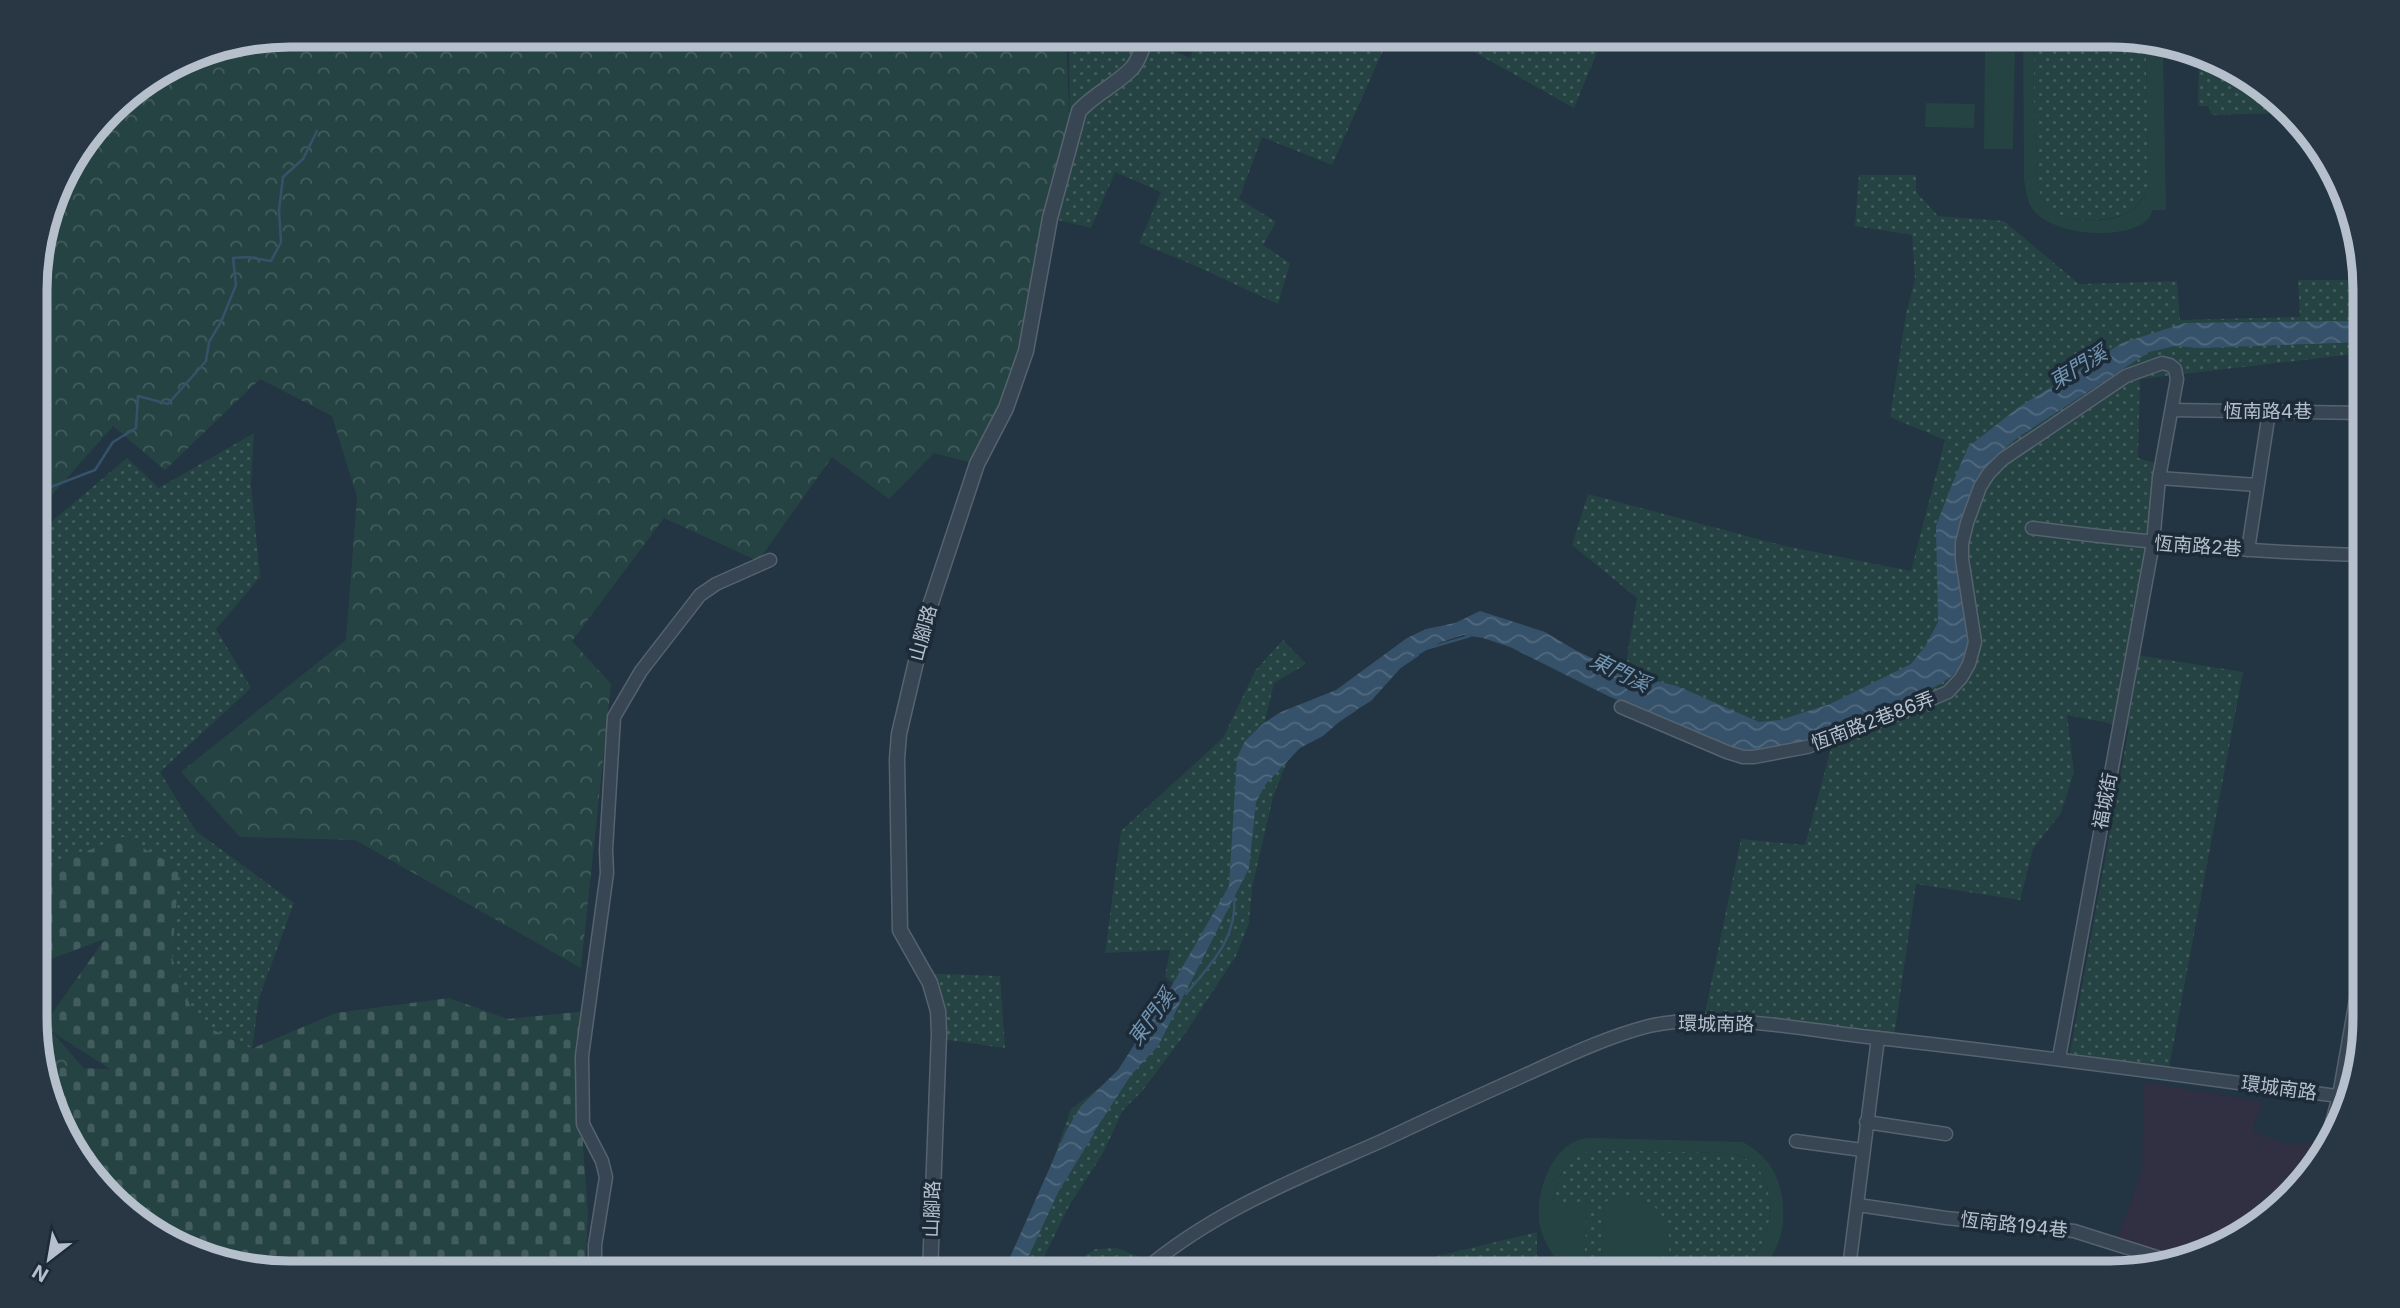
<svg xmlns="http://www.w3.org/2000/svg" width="2400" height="1308" font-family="Inter,'Noto Sans TC',sans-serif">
  <defs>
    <pattern id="grass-dots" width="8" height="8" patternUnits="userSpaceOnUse" patternTransform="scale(1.75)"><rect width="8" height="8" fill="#264343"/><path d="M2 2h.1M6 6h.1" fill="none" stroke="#435c5d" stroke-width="1.8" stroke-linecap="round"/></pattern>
    <pattern id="forest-crowns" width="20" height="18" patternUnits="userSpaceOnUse" patternTransform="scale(1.75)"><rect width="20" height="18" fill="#264343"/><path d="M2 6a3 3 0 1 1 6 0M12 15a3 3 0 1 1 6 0" fill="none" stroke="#435c5d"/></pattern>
    <pattern id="cemetery-stones" width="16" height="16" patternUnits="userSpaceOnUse" patternTransform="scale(1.75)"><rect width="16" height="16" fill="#264343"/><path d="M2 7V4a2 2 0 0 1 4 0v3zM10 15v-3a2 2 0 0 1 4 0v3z" fill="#435c5d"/></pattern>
    <pattern id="water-waves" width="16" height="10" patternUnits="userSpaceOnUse" patternTransform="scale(1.75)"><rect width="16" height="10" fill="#36526a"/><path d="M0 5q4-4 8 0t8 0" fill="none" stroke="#51697e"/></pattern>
  </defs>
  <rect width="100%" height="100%" fill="#233442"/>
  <!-- medical -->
  <path fill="#313042" d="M2144 1082 2262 1102 2252 1131 2289 1145 2315 1142 2307 1170 2238 1239 2176 1257 2117 1239 2142 1171Z"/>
  <!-- grass -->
  <g fill="url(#grass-dots)">
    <path d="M1069 35H1148L1147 39 1190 58 1198 35H1390L1332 165 1262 137 1239 199 1276 222 1263 245 1290 263 1278 304 1189 263 1139 243 1161 192 1115 172 1091 228 1050 218 1070 134Z"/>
    <path d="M1444 35H1575L1599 48 1574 108Z"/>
    <path d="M2036 35H2110L2146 44 2148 186C2141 207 2127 217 2104 219 2087 221 2060 220 2047 207 2043 202 2039 193 2038 187 2036 177 2037 165 2037 155 2034 116 2032 74 2036 35Z"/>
    <path d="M2199 59 2237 69 2284 113 2211 115 2209 106H2198Z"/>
    <path d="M1859 175H1916V192L1938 216 2004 221 2079 284 2177 281 2180 320 2300 317 2298 280H2362V266L2364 273V353L2140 379 2138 458 2162 465 2131 654 2243 672 2168 1073 2069 1058 2129 727 2067 715 2074 772 2061 813 2033 849 2020 900 1916 884 1894 1037 1705 1013 1741 839 1805 845 1840 715 1791 735 1624 695 1628 650 1637 598 1572 545 1588 494 1785 546 1911 571 1945 440 1890 417 1906 314 1915 279 1912 235 1855 226Z"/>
    <path d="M254 433 251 484 260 577 216 629 251 688 160 772 196 831 294 903 259 998 252 1049 196 1021 172 958 178 868 123 837 37 870V534L127 458 159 488Z"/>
    <path d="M1283 640 1306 664 1274 683 1260 742 1288 759 1273 797 1252 888 1249 923 1236 956 1184 1035 1143 1090 1123 1110 1103 1153 1069 1206 1036 1273H1008L1045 1182 1071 1109 1111 1079 1186 994 1165 977 1170 950 1105 953 1121 831 1223 738 1255 671Z"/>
    <path d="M918 973 1000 976 1005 1048 933 1038 931 1018Z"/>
    <path d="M1592 1150 1730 1153C1739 1156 1747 1158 1754 1164 1779 1187 1774 1250 1742 1264 1723 1273 1673 1267 1650 1266L1662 1259 1605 1203 1601 1264H1583L1587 1211 1553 1204C1556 1177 1566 1159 1592 1150Z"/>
    <path d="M1537 1232V1273H1367Z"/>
    <path d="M1116 1248 1146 1259 1131 1273H1099L1085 1255 1096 1249Z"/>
  </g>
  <!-- forest -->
  <g fill="url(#forest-crowns)">
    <path d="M290 35H1066L1070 134 1026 351 977 464 934 453 889 499 832 457 758 561 664 518 572 641 611 684 581 968 355 840 240 837 181 772 346 640 357 497 332 416 260 379 165 470 113 426 37 512V257L61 177 122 99 193 54Z"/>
    <path d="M37 1014 129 1121 41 1062 37 1051Z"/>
  </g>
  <!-- cemetery -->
  <path fill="url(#cemetery-stones)" d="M123 837 179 868 172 958 196 1021 251 1049 336 1013 449 998 508 1019 587 1011 583 1081V1146L588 1214 585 1273H290L163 1239 78 1159 43 1067 110 1069 43 1026 105 939 37 964V870Z"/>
  <!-- garden -->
  <g fill="#264343" fill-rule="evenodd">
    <path d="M2023 35H2036C2032 74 2034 116 2037 155 2037 165 2036 177 2038 187 2039 193 2043 202 2047 207 2061 221 2091 222 2110 219 2130 215 2142 206 2148 186L2146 44 2163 49 2166 210H2153C2151 213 2150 217 2148 220 2124 241 2055 236 2034 211 2027 203 2026 190 2024 180Z"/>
    <path d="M1985 47H2015L2013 149H1984Z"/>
    <path d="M1926 103 1975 104 1974 128 1925 127Z"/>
    <path d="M1595 1138 1743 1142C1755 1149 1768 1159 1774 1172 1789 1201 1787 1248 1760 1269L1782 1273H1539V1266H1561C1551 1253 1541 1237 1539 1221 1536 1193 1550 1150 1578 1140 1583 1138 1590 1138 1595 1138ZM1592 1150 1730 1153C1739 1155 1747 1158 1754 1164 1779 1186 1774 1249 1743 1264 1725 1273 1674 1267 1652 1266L1669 1251C1673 1208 1643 1190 1605 1202L1601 1264H1584L1587 1212 1598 1213V1204L1553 1203C1556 1177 1566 1159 1592 1150Z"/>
  </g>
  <!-- water -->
  <path fill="url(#water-waves)" d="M2364 321V342L2201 348 2175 346 2149 352 2017 438 1998 454 1984 475 1962 519 1969 644C1966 654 1962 665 1955 673 1936 694 1791 751 1762 752 1749 753 1737 749 1725 745L1608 696 1510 647 1483 638 1463 635 1439 643 1406 662 1371 701 1346 716 1323 736 1300 748 1265 785 1256 802 1249 868 1158 1046 1131 1075 1066 1175 1021 1273H1003L1066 1131 1081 1106 1118 1070 1168 992 1229 886 1237 758 1245 741 1264 723 1281 712 1336 690 1407 638 1426 629 1455 623 1480 611 1545 632 1575 650 1626 674 1677 686 1759 722 1780 720 1830 704 1911 664 1926 645 1938 622 1936 526 1951 487 1968 447 2019 407 2122 343 2185 323Z"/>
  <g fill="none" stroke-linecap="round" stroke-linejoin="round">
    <!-- stream -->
    <g stroke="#36526a" stroke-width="2.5">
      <path d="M37 496 43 490 95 470 113 442 136 428 138 396 168 404 206 361 209 342 221 322 236 285 233 258 247 257 271 261 281 242 279 210 283 177 303 159 317 131"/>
      <path d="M1429 648 1470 636"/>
      <path d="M1400 667 1418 655"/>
      <path d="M1340 720 1355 710"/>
      <path d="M1186 994C1210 965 1238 938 1234 897"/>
      <path d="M1058 1190 1093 1133"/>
    </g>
    <defs>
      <g id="minor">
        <path d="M2172 410 2364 413"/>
        <path d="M2159 478 2257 485"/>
        <path d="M2032 528C2142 542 2253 553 2364 555"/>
        <path d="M2248 550 2269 412"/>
        <path d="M1621 707 1727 752 1743 757H1754L1807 747 1893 716 1948 692 1961 678 1969 664 1975 642 1962 559V543L1967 523 1980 487 1989 473 2003 459 2126 376 2162 363 2170 365 2175 369 2177 379 2159 478 2153 543 2059 1058"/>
        <path d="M1866 1122 1946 1134"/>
        <path d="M1796 1141 1862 1150"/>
        <path d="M1858 1205 1946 1218 2074 1231 2166 1260"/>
        <path d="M595 1273V1245L606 1177 602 1161 583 1124 582 1056 607 873 606 850 614 717 641 671 700 595 716 584 770 560"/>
        <path d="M1141 1273C1212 1211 1301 1177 1386 1139 1432 1117 1478 1096 1525 1075 1565 1057 1606 1037 1649 1026 1717 1010 1808 1031 1878 1038 2034 1055 2190 1077 2346 1097"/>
        <path d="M1874 1273 1854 1272 1849 1268 1878 1038"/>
      </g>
      <g id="tertiary">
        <path d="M2326 1150 2340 1096 2364 960"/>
        <path d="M930 1273 939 1034 938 1011 930 983 900 930 897 759 899 734 927 615 977 464 1006 408 1026 351 1050 218 1079 111C1095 93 1118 84 1133 67 1140 58 1143 46 1147 35"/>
      </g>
    </defs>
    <!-- minor casing -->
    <use href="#minor" stroke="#56636f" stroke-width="15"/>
    <!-- tertiary casing -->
    <use href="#tertiary" stroke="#56636f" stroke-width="17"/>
    <!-- minor -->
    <use href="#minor" stroke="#384552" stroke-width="12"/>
    <!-- tertiary -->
    <use href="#tertiary" stroke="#384552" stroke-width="14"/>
  </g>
  <g text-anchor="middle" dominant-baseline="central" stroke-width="7" stroke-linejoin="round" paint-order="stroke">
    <!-- street labels -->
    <g font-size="19" fill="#b5c0cc" stroke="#1d2a37">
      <text x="2268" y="411">恆南路4巷</text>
      <text transform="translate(2198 546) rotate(4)">恆南路2巷</text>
      <text transform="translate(923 633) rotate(-75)">山腳路</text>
      <text transform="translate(1873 721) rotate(-21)">恆南路2巷86弄</text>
      <text transform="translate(2105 801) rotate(-79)">福城街</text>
      <text transform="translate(1716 1024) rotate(1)">環城南路</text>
      <text transform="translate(2279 1088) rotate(8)">環城南路</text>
      <text transform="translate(932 1209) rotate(-88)">山腳路</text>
      <text transform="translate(2014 1225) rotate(6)">恆南路194巷</text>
    </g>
    <!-- water labels -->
    <g font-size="21" font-style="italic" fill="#7295b1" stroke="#1d2a37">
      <text transform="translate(2078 367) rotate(-31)">東門溪</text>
      <text transform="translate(1620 672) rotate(26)">東門溪</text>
      <text transform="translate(1151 1017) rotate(-54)">東門溪</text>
    </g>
  </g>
  <!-- crop -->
  <path d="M0 0H2400V1308H0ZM290 47H2110A243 243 0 0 1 2353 290V1018A243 243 0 0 1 2110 1261H290A243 243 0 0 1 47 1018V290A243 243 0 0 1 290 47Z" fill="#293643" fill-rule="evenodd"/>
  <path fill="none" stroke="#b5c0cc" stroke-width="9" d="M290 47H2110A243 243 0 0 1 2353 290V1018A243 243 0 0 1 2110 1261H290A243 243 0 0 1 47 1018V290A243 243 0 0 1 290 47Z"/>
  <!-- north arrow -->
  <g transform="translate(49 1259) rotate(211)" stroke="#1d2a37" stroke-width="5" paint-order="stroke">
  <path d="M0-5L12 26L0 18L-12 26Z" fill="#b5c0cc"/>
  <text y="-10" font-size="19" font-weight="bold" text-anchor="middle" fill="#b5c0cc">N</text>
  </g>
</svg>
